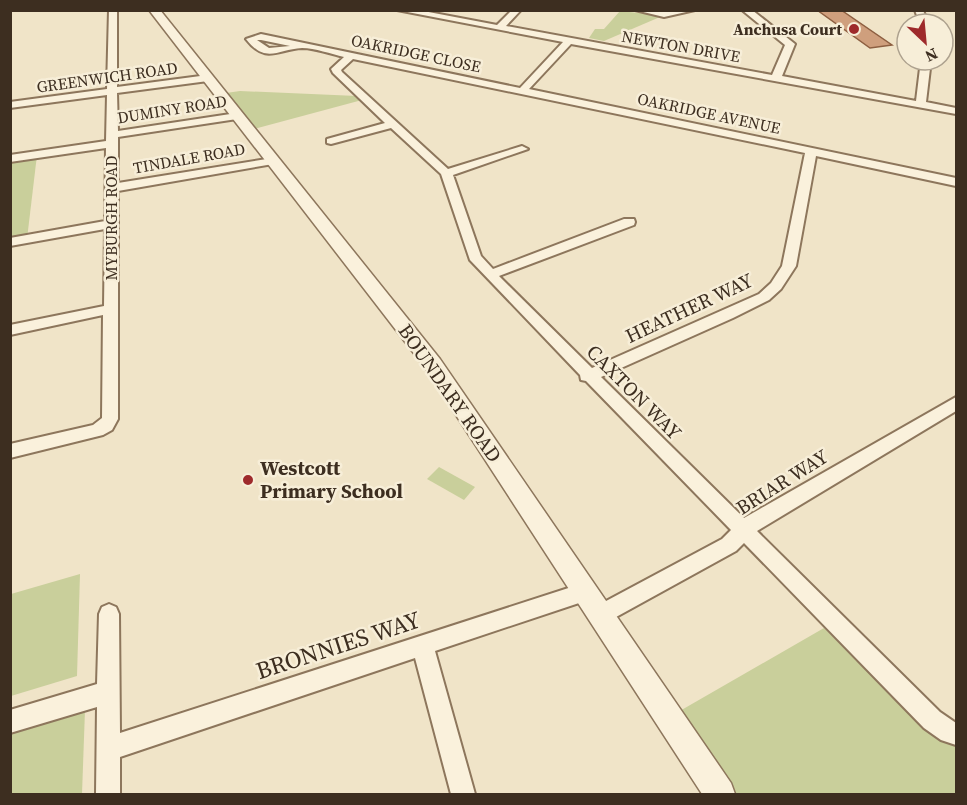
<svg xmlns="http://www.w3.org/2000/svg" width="967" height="805" font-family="'Source Serif 4',serif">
  <rect width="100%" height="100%" fill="#f0e4c8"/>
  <!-- green -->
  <g fill="#c9cf9b">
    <path d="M620 11 658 15 660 17 604 41 589 38 595 29H604Z"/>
    <path d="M240 91 357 96 362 100 254 129 226 93Z"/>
    <path d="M37 155 27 239 11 242V159Z"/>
    <path d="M439 467 475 487 464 500 427 479Z"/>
    <path d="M80 574 77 676 11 696V594Z"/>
    <path d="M824 628 926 729 945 739 956 742V794H736L678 712Z"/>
    <path d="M85 710 82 794H11V733Z"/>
  </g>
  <!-- building -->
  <path fill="#cf9f7d" stroke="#8d5f41" stroke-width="1.5" d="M817 10H841L892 45 870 48Z"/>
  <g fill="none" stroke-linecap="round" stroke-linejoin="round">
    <defs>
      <g id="minor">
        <path d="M109 10H117V87L208 75 213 78 208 81 117 93 118 131 237 113 242 116 237 119 118 137V183L273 158 279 161 273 164 118 191V419L112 430 103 435 10 458V444L93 425 102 418 103 315 10 335V325L104 306 105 229 10 246V238L105 221 106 148 10 162V155L106 141 107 95 10 108V102L107 89Z"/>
        <path d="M397 10H418L497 25 512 10H521L506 26 772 75 785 45 742 10H752L795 44 782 76 916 101 921 60H931L926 102 956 108V114L571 44 529 89 956 178V186L816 156 796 266 781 289 769 300 733 318 601 377 744 518 956 397V411L757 531 940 712 956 723V745L941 740 924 728 744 543 736 551 607 622 600 625 593 622 590 615 593 608 722 539 731 530 586 381 581 380 580 375 470 260 441 174 391 128 331 144 327 143V139L385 123 333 73 331 69 344 57C331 54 315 48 302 48 278 49 266 65 246 39L261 34 520 88 563 42ZM257 40H261L290 46 269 48ZM353 59 805 153 782 266 771 283 759 294 592 368 499 276 634 225 635 222 634 219H624L493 269 481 256 453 175 528 149 522 146 448 169 342 72 341 70Z"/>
        <path d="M635 10H695L664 17Z"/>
        <path d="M915 10H923L928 24H920Z"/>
        <path d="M584 583 591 585 594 592 591 599 435 651 475 794H451L415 658 120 757V794H96L97 707 10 733V710L97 684 99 614 102 607 109 604 116 607 119 614 120 733Z"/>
      </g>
      <path id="tertiary" d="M149 10H160L440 359 731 783 735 794H702L426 369Z"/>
    </defs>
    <!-- minor casing -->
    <use href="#minor" stroke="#8d765c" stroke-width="4"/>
    <!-- tertiary casing -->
    <use href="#tertiary" stroke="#8d765c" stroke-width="3"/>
    <!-- minor -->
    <use href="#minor" fill="#faf1dc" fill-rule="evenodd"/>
    <!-- tertiary -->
    <use href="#tertiary" fill="#faf1dc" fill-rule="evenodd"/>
  </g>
  <!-- markers -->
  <g fill="#9e2a2b" stroke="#f7eed8" stroke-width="2">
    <circle cx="854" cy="29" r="6"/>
    <circle cx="248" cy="480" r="6"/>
  </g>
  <g text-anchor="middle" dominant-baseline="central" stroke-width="5" stroke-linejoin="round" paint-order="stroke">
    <!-- far-poi labels -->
    <g font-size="16" font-weight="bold" fill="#3d2e20" stroke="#f7eed8" text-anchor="end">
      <text x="842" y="29">Anchusa Court</text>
    </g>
    <!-- far-street labels -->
    <g font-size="16" fill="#3d2e20" stroke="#f7eed8">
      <text transform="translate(681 46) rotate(10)">NEWTON DRIVE</text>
      <text transform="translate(416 53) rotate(12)">OAKRIDGE CLOSE</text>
      <text transform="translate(107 77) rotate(-8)">GREENWICH ROAD</text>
      <text transform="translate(172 109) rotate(-9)">DUMINY ROAD</text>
      <text transform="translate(709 113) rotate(12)">OAKRIDGE AVENUE</text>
      <text transform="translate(189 158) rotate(-10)">TINDALE ROAD</text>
      <text transform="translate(111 218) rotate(-90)">MYBURGH ROAD</text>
    </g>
    <!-- street labels -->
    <g font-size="20" fill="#3d2e20" stroke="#f7eed8">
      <text transform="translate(689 308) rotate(-25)">HEATHER WAY</text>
      <text transform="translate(634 392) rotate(45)">CAXTON WAY</text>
      <text transform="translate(450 393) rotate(55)">BOUNDARY ROAD</text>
      <text transform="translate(782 482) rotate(-32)">BRIAR WAY</text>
    </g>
    <!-- poi labels -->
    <g font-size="20" font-weight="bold" fill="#3d2e20" stroke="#f7eed8" text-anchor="start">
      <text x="260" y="468">Westcott<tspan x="260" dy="23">Primary School</tspan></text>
    </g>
    <!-- near-street labels -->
    <g font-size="24" fill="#3d2e20" stroke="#f7eed8">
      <text transform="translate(338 645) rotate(-18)">BRONNIES WAY</text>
    </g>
  </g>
  <!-- border -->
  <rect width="967" height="805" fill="none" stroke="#3d2e20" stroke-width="24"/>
  <!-- north arrow -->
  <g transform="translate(925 42) rotate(154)"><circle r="28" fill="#f7eed8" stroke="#ada18e" stroke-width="1.5"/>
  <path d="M0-4.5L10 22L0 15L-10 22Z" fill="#9e2a2b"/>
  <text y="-9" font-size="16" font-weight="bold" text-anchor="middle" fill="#3d2e20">N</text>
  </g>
</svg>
